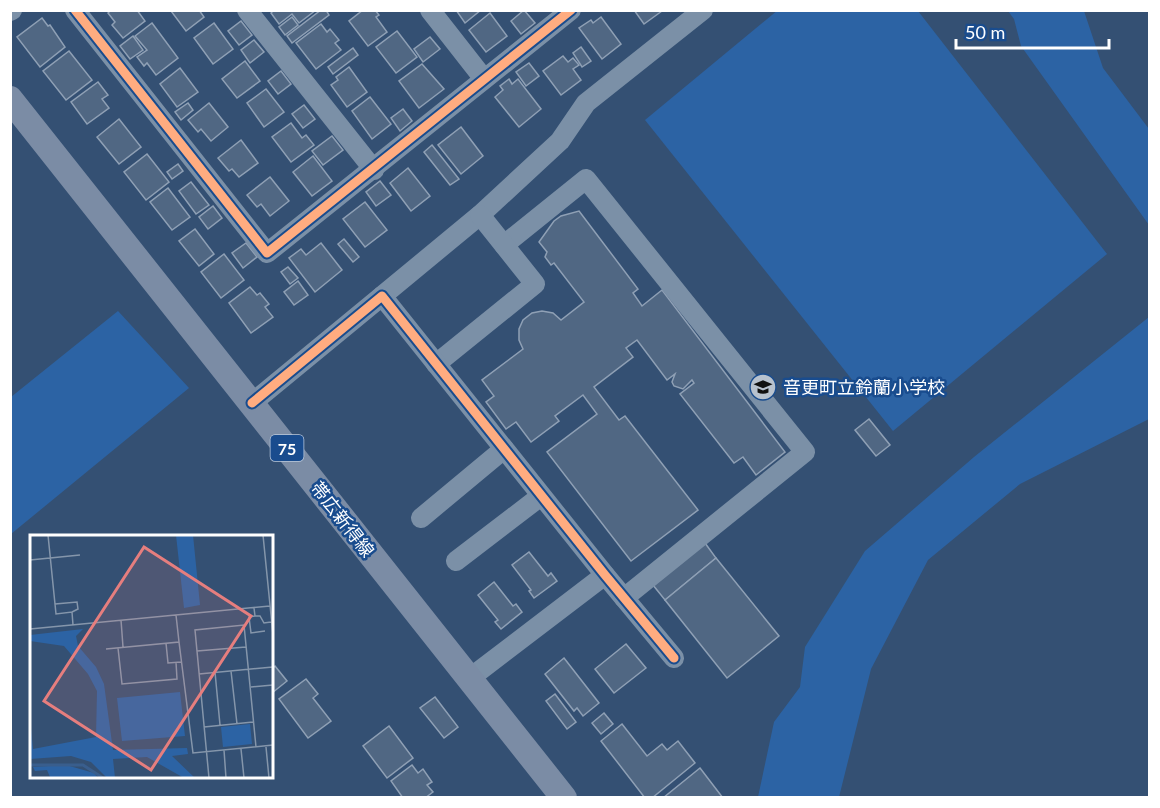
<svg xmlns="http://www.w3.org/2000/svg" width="1160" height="808" font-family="Lato,'Noto Sans JP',sans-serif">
  <rect width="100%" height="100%" fill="#345073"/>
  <!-- green -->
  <g fill="#2c63a4">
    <path d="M778 10 918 11 1107 254 893 431 645 120Z"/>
    <path d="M1008 11H1084L1103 68 1149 129V225L1021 46 1014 19Z"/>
    <path d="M118 311 189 388 11 534V397Z"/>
    <path d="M1149 317V419L1020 484 928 560 871 669 839 797H758L774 722 800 687 805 647 865 551 974 457Z"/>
  </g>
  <!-- building -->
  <g fill="#506783" stroke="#8fa0b5" stroke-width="1.5">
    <path d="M111 10H137L145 21 123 38 112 25 115 22 108 13Z"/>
    <path d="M199 10 204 17 186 31 171 11Z"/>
    <path d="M274 10H316L299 23 292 14 279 24 271 13Z"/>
    <path d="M321 10H326L329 15 292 43 287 36Z"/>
    <path d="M363 10H375L379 15 376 17 387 32 368 46 349 21Z"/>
    <path d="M456 10H481L465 23Z"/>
    <path d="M524 10 535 23 521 34 511 21Z"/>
    <path d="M634 10H661L662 11 644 24Z"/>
    <path d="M490 13 507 36 486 52 469 30Z"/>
    <path d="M292 17 298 25 285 35 279 27Z"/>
    <path d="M601 17 621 44 602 59 579 28 591 20 593 23Z"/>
    <path d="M42 18 48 26 50 25 65 47 40 67 17 37Z"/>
    <path d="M241 21 252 35 239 45 228 31Z"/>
    <path d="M152 23 178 58 156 75 147 63 144 66 137 57 147 50 135 36Z"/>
    <path d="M214 23 233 49 213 64 194 38Z"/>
    <path d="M321 24 327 32 330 29 339 40 335 43 341 50 316 69 296 43Z"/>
    <path d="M397 31 417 57 396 73 376 47Z"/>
    <path d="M133 36 143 50 130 59 120 46Z"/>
    <path d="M430 37 440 49 423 62 414 49Z"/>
    <path d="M254 40 264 52 250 63 241 50Z"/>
    <path d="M581 47 591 61 582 67 573 53Z"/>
    <path d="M353 48 358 55 333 74 328 67Z"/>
    <path d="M69 51 92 80 66 100 43 71Z"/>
    <path d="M563 56 568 62 573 58 579 65 573 69 581 80 561 95 543 71Z"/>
    <path d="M245 61 260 81 237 98 222 79Z"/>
    <path d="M529 63 539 76 526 86 516 72Z"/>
    <path d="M422 64 444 89 419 108 399 81Z"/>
    <path d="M349 67 367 92 347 107 331 85 338 80 336 77Z"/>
    <path d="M180 68 198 92 177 107 160 84Z"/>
    <path d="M281 71 291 84 278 94 268 81Z"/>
    <path d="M509 79 512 84 518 79 541 109 519 127 495 97 503 90 500 86Z"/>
    <path d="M98 82 108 95 102 99 109 108 87 124 71 102Z"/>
    <path d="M266 89 284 112 264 127 247 103Z"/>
    <path d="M370 97 391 124 372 139 352 111Z"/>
    <path d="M188 103 193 110 181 120 175 112Z"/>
    <path d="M209 103 228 127 211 141 201 129 198 132 188 120Z"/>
    <path d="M304 105 315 119 303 128 292 114Z"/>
    <path d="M403 109 412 121 400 131 391 118Z"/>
    <path d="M119 119 141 147 119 164 97 137Z"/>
    <path d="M291 123 302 138 306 135 314 145 291 162 272 137Z"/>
    <path d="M461 127 483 156 461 174 438 145Z"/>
    <path d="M332 136 343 150 323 165 312 151Z"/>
    <path d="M241 140 258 163 239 177 232 169 229 171 218 158Z"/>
    <path d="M432 145 459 179 450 185 424 152Z"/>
    <path d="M147 154 169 182 146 200 124 172Z"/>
    <path d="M313 156 332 181 312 196 293 172Z"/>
    <path d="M178 164 183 171 172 179 167 172Z"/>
    <path d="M408 168 430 196 411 211 390 183Z"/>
    <path d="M270 177 289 201 270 216 261 204 257 207 247 195Z"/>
    <path d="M380 181 391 195 376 206 366 192Z"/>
    <path d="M191 182 209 205 196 214 179 191Z"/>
    <path d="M168 188 190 217 172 230 150 202Z"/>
    <path d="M365 202 387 230 365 247 343 219Z"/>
    <path d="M213 206 222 218 208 229 199 217Z"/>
    <path d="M579 211 638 289 633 293 642 306 662 290 785 452 756 475 743 457 734 463 680 394 694 383 692 380 683 389 674 386 672 382 675 374 667 380 637 340 626 348 633 357 594 387 619 420 625 416 698 510 631 561 547 452 597 414 583 395 555 416 559 421 531 442 516 422 506 429 486 402 494 396 482 380 523 349 519 340V329L523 320 532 313 542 311 553 313 561 320 584 302 554 263 551 265 545 257 547 252 539 242 554 221 561 216Z"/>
    <path d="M195 229 214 254 199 266 179 241Z"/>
    <path d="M344 239 359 257 353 262 338 244Z"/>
    <path d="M246 243 257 257 243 268 232 253Z"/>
    <path d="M321 243 342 270 315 292 289 258 301 249 306 255Z"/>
    <path d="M224 254 244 280 221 298 201 272Z"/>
    <path d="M288 267 298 278 290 284 281 272Z"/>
    <path d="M298 281 308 295 294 305 284 292Z"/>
    <path d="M250 287 257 295 260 293 269 304 265 307 273 317 251 333 229 303Z"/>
    <path d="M869 419 890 445 876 456 855 430Z"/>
    <path d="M705 543 716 558 665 600 653 585Z"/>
    <path d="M529 552 548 576 551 573 557 581 534 598 529 591 531 590 512 565Z"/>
    <path d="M716 558 779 636 727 678 665 600Z"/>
    <path d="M494 582 513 606 516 604 522 612 501 629 495 622 498 620 478 595Z"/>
    <path d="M626 644 646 668 614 693 595 669Z"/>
    <path d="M564 658 599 703 583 716 577 708 574 711 545 674Z"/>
    <path d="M275 666 287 681 272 693V669Z"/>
    <path d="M306 679 318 694 313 698 331 721 308 738 279 699Z"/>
    <path d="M555 694 576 722 567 729 546 701Z"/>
    <path d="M435 697 458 727 444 738 420 708Z"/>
    <path d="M604 713 613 724 601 734 592 723Z"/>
    <path d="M622 724 647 756 662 744 667 750 678 741 695 763 652 798H645L601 741Z"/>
    <path d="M389 726 413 758 387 778 363 746Z"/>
    <path d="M412 765 418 773 423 769 432 782 427 785 433 792 425 798H403L391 781Z"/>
    <path d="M700 768 723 798H663Z"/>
  </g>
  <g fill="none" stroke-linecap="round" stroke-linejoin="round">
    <!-- minor -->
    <g stroke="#7b90a7" stroke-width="20">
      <path d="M75 10 267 253 571 10"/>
      <path d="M247 10 374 170"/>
      <path d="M430 10 484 79"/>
      <path d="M10 11 12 10"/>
      <path d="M504 245 586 179 805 452 624 598"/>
      <path d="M382 296 480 215 560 141 586 103 703 10"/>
      <path d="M436 364 535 284 480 215"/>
      <path d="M252 403 382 296 605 575 674 658"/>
      <path d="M421 518 504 449"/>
      <path d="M456 561 541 496"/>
      <path d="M470 678 605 575"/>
    </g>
    <!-- major -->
    <path stroke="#7b8ca5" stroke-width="26" d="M10 99 564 798"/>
    <defs>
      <g id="cycleway">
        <path d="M75 10 267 253 571 10"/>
        <path d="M252 403 382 296 605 575 674 658"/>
      </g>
    </defs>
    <!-- cycleway casing -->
    <use href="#cycleway" stroke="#194c8e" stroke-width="13"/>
    <!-- cycleway -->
    <use href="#cycleway" stroke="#ffac80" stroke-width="9"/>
  </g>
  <!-- icons -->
  <defs>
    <symbol id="school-disc" viewBox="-11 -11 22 22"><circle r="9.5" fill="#b8c2ce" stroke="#194c8e"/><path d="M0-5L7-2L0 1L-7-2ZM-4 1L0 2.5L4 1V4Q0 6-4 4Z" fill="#111"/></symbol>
  </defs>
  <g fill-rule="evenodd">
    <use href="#school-disc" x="748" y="372" width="30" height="30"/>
  </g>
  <g text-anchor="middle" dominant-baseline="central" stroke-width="5" stroke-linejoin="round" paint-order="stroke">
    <!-- shield labels -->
    <rect fill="#194c8e" stroke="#bac9dd" stroke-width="1.5" x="270.5" y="435" width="33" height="26" rx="4.5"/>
    <g font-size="16" font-weight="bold" fill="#fff">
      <text x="287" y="448">75</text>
    </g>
    <!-- poi labels -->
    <g font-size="18" fill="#fff" stroke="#194c8e" text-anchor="start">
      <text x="783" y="387">音更町立鈴蘭小学校</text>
    </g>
    <!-- street labels -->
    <g font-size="18" fill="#fff" stroke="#194c8e">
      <text transform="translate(343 519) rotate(52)">帯広新得線</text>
    </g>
  </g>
  <!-- overview -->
  <g transform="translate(30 535)">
    <rect width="243" height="243" fill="#345073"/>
    <path d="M146 0H163L170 70 154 73ZM53 94 46 101 48 111 66 132 74 149 83 215 157 213 158 219 142 221 165 243H154L117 222 83 224 85 243H77L61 227 41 221 0 224V184L3 214 66 202 67 156 58 139 34 111 0 106V100ZM150 157 155 201 92 206 87 163ZM220 189 222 209 193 212 191 192ZM36 230 64 238 68 243 20 242 17 235 5 236 3 232Z" fill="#2c63a4"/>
    <path fill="none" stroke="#395e8d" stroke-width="3" d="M0 230H53L73 243"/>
    <path fill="none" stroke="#8596ab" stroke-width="1.5" d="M18 0 26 79 42 77 43 90M233 0 243 100M0 25 50 20M25 69 47 67 48 74 42 77M224 73 225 81H230L234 88 241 87M225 81 219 82 221 98 235 96M91 85 93 112M0 94 240 71M149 107 163 218 243 210M136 108 138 128 151 127M88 113 92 149 147 144 146 127M76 114 149 107 146 80M167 116 216 112M201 136 207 189M185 137 190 190M169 139 243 132M221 152 243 150M174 192 223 187M236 212 239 243M211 214 214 243M194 215 196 243M179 243 165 95 214 90 226 212"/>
    <path fill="#e67e7e" fill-opacity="0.15" stroke="#e67e7e" stroke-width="3" d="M114 12 221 81 121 235 14 166Z"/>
    <rect width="243" height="243" fill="none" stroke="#fff" stroke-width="3"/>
  </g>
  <!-- border -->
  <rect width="1160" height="808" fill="none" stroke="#ffffff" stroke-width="24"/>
  <!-- scale -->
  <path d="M956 39v9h153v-9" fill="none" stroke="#ffffff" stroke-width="3"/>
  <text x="965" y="39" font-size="18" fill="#ffffff" stroke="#194c8e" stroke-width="4.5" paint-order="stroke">50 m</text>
</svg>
